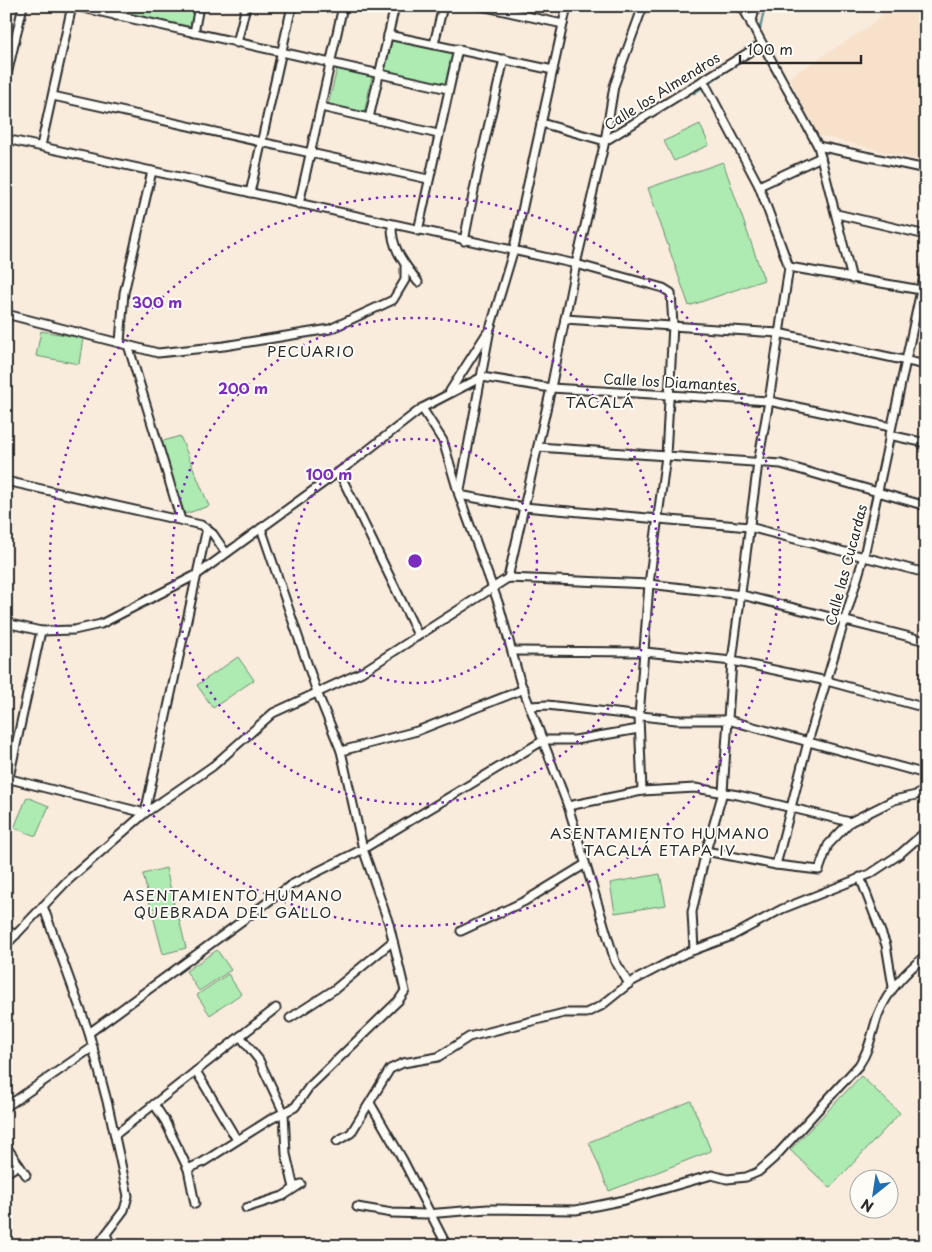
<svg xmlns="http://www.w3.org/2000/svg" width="932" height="1252" font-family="'Playpen Sans',sans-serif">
  <rect width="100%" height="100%" fill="#f9ecdd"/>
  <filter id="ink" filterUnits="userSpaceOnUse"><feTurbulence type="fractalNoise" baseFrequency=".02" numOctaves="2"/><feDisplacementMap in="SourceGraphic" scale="10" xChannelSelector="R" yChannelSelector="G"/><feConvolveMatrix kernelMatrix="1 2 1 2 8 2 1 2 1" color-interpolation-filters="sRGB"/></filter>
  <g filter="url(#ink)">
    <!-- built -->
    <path fill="#f7e1cb" d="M893 6H914L926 32V162L817 135 789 77 864 30Z"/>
    <!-- green -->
    <g fill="#adebb2" stroke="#6c8b6e">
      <path d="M121 6H195L190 29 120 12Z"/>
      <path d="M391 38 455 53 447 86 383 71Z"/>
      <path d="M337 69 372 77 364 113 328 105Z"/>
      <path d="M700 124 709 145 674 161 664 141Z"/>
      <path d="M723 162 764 280 689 306 648 188Z"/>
      <path d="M41 331 83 338 79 364 36 356Z"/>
      <path d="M180 436 209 506 185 514 160 442Z"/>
      <path d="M238 657 254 680 213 708 197 685Z"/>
      <path d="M27 797 49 806 36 836 14 828Z"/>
      <path d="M166 868 174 904 151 909 143 874Z"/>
      <path d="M660 874 666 905 615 913 610 883Z"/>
      <path d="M176 906 186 948 163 954 152 912Z"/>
      <path d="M217 950 231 970 199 991 186 971Z"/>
      <path d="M228 974 241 994 210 1015 197 995Z"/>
      <path d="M861 1076 900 1113 830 1188 790 1150Z"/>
      <path d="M691 1101 711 1151 609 1191 589 1142Z"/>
    </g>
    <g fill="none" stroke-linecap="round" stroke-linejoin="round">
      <!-- stream -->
      <g stroke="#5d8e93" stroke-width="2.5">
        <path d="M759 33 765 6"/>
        <path d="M694 93 748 56"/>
      </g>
      <defs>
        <g id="street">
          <path d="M74 6 448 89"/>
          <path d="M481 6 563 24"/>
          <path d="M567 6 513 252 490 329 459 495 524 507 749 527 926 573"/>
          <path d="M737 6 743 8 818 146 852 279"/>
          <path d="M921 6 926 13"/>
          <path d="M116 16 118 6"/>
          <path d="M751 24 756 6"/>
          <path d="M194 33 199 6"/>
          <path d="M388 35 553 70"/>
          <path d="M6 38 15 40"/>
          <path d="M237 43 246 6"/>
          <path d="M434 44 443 6"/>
          <path d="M6 79 23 6"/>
          <path d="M53 96 428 179"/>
          <path d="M321 107 438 134"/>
          <path d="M369 118 395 6"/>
          <path d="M541 123 605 141 762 44"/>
          <path d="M6 139 576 264 663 288 671 293 673 325 666 456 649 584 639 717 642 791"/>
          <path d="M41 146 72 6"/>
          <path d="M818 146 926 169"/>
          <path d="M759 186 821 157"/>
          <path d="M250 193 292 6"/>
          <path d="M299 204 343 6"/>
          <path d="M837 214 926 235"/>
          <path d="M392 225C391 249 405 264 418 282"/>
          <path d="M418 231 458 49"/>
          <path d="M464 241 477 175 504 59"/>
          <path d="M789 267 921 290"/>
          <path d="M6 314 158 353 224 346 330 329 393 300 405 280V267"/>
          <path d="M565 319 778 333 926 365"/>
          <path d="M120 342 124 293 152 171"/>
          <path d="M128 345 181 520"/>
          <path d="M450 391 487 333"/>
          <path d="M422 408 443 441 459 495 499 605 520 681 568 806 615 961 629 984"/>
          <path d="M889 435 926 443"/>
          <path d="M538 447 781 464 926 506"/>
          <path d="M339 472 418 635"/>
          <path d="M6 481 201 525 213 534 226 553"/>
          <path d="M508 578 551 388 576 264 605 141 614 86 643 6"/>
          <path d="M6 623 41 631 74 630 101 624 198 574 355 460 422 408 482 377 551 388 769 401 891 427"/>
          <path d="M514 651 645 652 732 661 827 681 926 708"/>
          <path d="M530 706 547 705 676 720H728L926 774"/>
          <path d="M341 751 417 731 524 689"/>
          <path d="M6 778 145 813 207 528"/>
          <path d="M6 791 41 631"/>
          <path d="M568 806 642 791 695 788 738 795 850 822"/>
          <path d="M706 851 776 865 819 870 828 845 850 822 894 800 916 795 926 790"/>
          <path d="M776 865 808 742 864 556 926 267"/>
          <path d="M860 877 886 945 893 987"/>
          <path d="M43 906 89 1033 108 1105 128 1196 124 1210 97 1246"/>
          <path d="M6 930 16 935"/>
          <path d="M461 931 525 901 584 865"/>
          <path d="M6 945 66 882 145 813 213 766 273 713 362 672 508 578 649 584 742 595 926 641"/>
          <path d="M694 950 692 912 706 851 723 792 732 661 758 463 769 401 789 267 759 186 703 80"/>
          <path d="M290 1018 335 989 393 941"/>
          <path d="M89 1033 291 885 363 849 544 740H575L639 729"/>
          <path d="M240 1036 259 1060 284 1113 286 1154 294 1188"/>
          <path d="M196 1071 237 1140"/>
          <path d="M370 1103 403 1160 447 1246"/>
          <path d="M154 1104 165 1121 188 1169 195 1204"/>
          <path d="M6 1107 93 1047"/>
          <path d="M115 1135 276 1008"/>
          <path d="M337 1141 351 1133 390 1069 403 1063 438 1057 469 1037 564 1013H586L601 1006 631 982 686 953 732 936 782 909 870 874 900 854 926 831"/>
          <path d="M6 1146 26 1175"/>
          <path d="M188 1169 203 1162 271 1119 295 1107 309 1087 399 1000 405 991 389 924 363 849 341 751 317 692 261 528"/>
          <path d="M6 1173 19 1165"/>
          <path d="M357 1207 392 1213 426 1214 488 1209 576 1210 625 1200 712 1175 727 1179 746 1177 758 1172 774 1158 859 1065C870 1049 872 1032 878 1015 888 990 906 972 926 955"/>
          <path d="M246 1208 283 1196 301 1184"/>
          <path d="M106 1234 111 1246"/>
        </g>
      </defs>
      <!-- street casing -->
      <use href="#street" stroke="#2b2b2b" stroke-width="11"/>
      <!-- street -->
      <use href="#street" stroke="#fdfcf7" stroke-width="7"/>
    </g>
  </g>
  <!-- distance rings -->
  <g fill="none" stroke="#7b2cbf" stroke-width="2.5" stroke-dasharray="2.5 5">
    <circle cx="415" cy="561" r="122"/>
    <circle cx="415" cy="561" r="243"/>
    <circle cx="415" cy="561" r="365"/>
  </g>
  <g text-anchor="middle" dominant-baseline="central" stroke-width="4" stroke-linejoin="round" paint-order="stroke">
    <!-- street labels -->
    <g font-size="14" fill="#2b2b2b" stroke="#fdfcf7">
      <text transform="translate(662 91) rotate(-32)">Calle los Almendros</text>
      <text transform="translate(670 382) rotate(3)">Calle los Diamantes</text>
      <text transform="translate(846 565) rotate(-75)">Calle las Cucardas</text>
    </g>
    <!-- neighbourhood labels -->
    <g font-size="15" letter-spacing="1" fill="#2b2b2b" stroke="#fdfcf7">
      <text x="311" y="350">PECUARIO</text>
      <text x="600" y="401">TACALÁ</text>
      <text x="660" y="832">ASENTAMIENTO HUMANO<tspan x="660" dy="17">TACALÁ ETAPA IV</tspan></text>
      <text x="233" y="894">ASENTAMIENTO HUMANO<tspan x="233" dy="17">QUEBRADA DEL GALLO</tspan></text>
    </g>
  </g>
  <circle cx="415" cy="561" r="8" fill="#7b2cbf" stroke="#fdfcf7" stroke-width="2.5"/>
  <g font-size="15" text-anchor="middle" font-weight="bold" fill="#7b2cbf" stroke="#fdfcf7" stroke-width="4" stroke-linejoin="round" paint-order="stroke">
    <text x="157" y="308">300 m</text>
    <text x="243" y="394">200 m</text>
    <text x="329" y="480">100 m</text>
  </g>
  <!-- margin -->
  <rect width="932" height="1252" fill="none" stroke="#fdfcf7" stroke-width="25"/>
  <rect x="12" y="12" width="907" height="1227" fill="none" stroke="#2b2b2b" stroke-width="2" filter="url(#ink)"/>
  <!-- north arrow -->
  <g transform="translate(874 1194) rotate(210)"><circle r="24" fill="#fdfcf7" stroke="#a9a8a5"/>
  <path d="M0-4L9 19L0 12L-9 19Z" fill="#1f6fb2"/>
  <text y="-8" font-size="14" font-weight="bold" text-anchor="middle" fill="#2b2b2b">N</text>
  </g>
  <!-- scale -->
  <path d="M740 55v8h121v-8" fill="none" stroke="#2b2b2b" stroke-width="2.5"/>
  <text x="747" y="55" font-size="15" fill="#2b2b2b" stroke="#fdfcf7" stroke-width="4" paint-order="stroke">100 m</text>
</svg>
